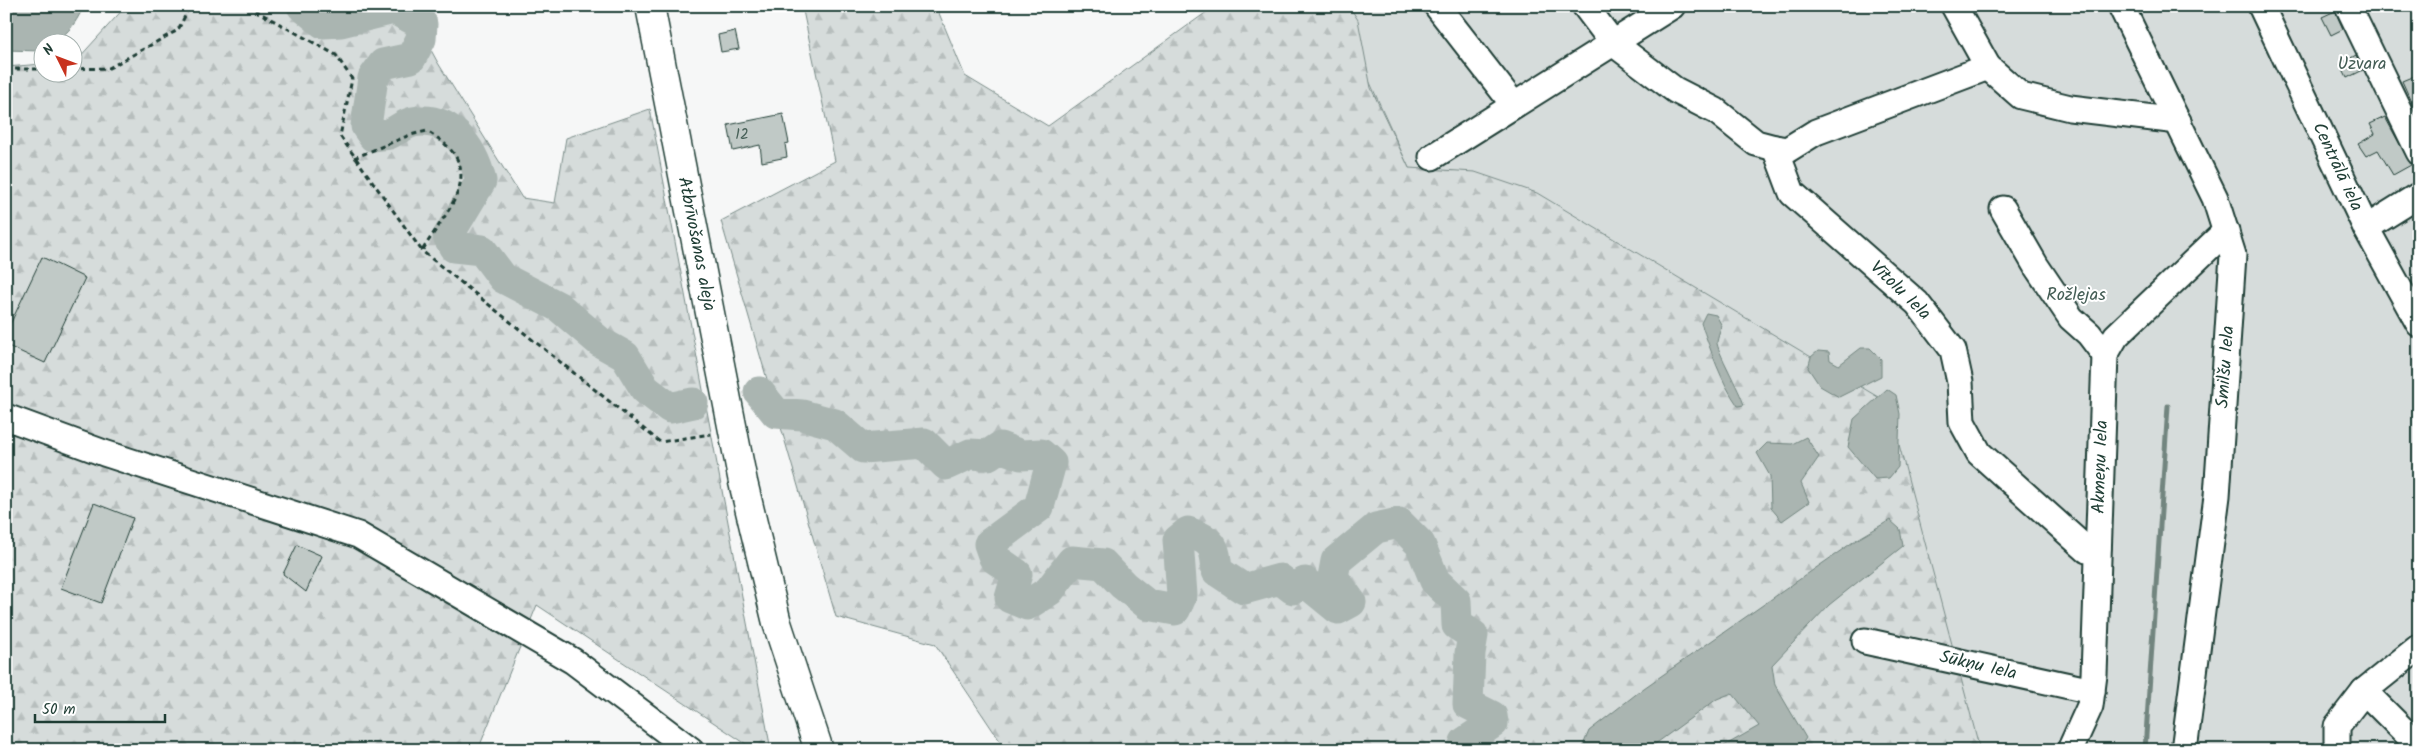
<svg xmlns="http://www.w3.org/2000/svg" width="2425" height="756" font-family="Kalam,sans-serif">
  <defs>
    <pattern id="forest-firs" width="22" height="20" patternUnits="userSpaceOnUse" patternTransform="scale(1.25)"><rect width="22" height="20" fill="#d6dcdb"/><path d="M5 1l3.5 6h-7zM16 11l3.5 6h-7z" fill="#b7bebd"/></pattern>
  </defs>
  <rect width="100%" height="100%" fill="#f6f7f7"/>
  <filter id="ink" filterUnits="userSpaceOnUse"><feTurbulence type="fractalNoise" baseFrequency=".02" numOctaves="2"/><feDisplacementMap in="SourceGraphic" scale="10" xChannelSelector="R" yChannelSelector="G"/><feConvolveMatrix kernelMatrix="1 2 1 2 8 2 1 2 1" color-interpolation-filters="sRGB"/></filter>
  <g filter="url(#ink)">
    <!-- green -->
    <path fill="#d6dcdb" stroke="#7a8c88" d="M1335 6H2419V750H1830L1409 168Z"/>
    <!-- forest -->
    <g fill="url(#forest-firs)" stroke="#7a8c88">
      <path d="M126 6H407L438 63 522 198 555 203 566 138 650 109 771 750H755L537 605 478 750H6V67L42 64V72H72L73 60H77Z"/>
      <path d="M802 6H936L965 76 1048 126 1215 6H1349L1358 20 1371 88 1409 168 1475 172 1537 193 1888 403 1980 750H1006L935 644 836 617 721 221 835 161Z"/>
    </g>
    <!-- water -->
    <g fill="#aab5b1" stroke="#72857f">
      <path d="M6 6H84C75 24 65 42 42 42V50L40 51 6 50Z"/>
      <path d="M1706 313 1716 315 1722 326C1720 331 1718 337 1717 342 1716 349 1740 391 1744 405L1738 406C1721 382 1711 351 1701 323Z"/>
      <path d="M1861 348H1870L1881 359V376L1839 397 1820 386 1808 368 1811 357 1818 351 1829 352 1830 360 1839 365Z"/>
      <path d="M1887 389 1896 395 1900 414 1898 467 1889 478 1875 479 1848 447 1854 419Z"/>
      <path d="M1806 437 1819 457 1801 483 1809 502 1782 521 1771 508 1770 476 1757 453 1767 443 1792 444Z"/>
      <path d="M1890 520 1900 529 1903 546 1829 605 1772 665 1775 685 1806 738 1798 750H1717L1759 726 1732 693 1717 699 1647 750H1581L1589 731 1644 688 1856 540Z"/>
    </g>
    <g fill="none" stroke-linecap="round" stroke-linejoin="round">
      <!-- stream -->
      <path stroke="#72857f" stroke-width="5" d="M2145 750 2168 406"/>
      <!-- river -->
      <g stroke="#aab5b1" stroke-width="31">
        <path d="M302 6 323 23 341 22 394 9 422 24 421 39 411 58 383 64 373 78 366 126 373 136C378 135 384 135 389 134 397 131 404 124 413 122 451 115 473 149 481 181L448 236 454 247 482 250 503 278 559 307 600 342 625 356 645 389 670 408 693 403"/>
        <path d="M759 392 776 413 802 415 835 424 863 448 924 443 946 465 970 454 988 455 1000 447 1021 455 1041 454 1051 463 1039 507 989 544 994 558 1017 574 1010 598 1027 605 1049 591 1072 561 1103 564 1123 585 1148 605 1175 610 1182 595 1178 540 1188 532C1213 541 1215 545 1217 571L1244 589 1280 579 1293 589 1305 582 1338 609 1351 602 1333 577 1336 561 1376 528 1399 523 1420 544 1435 581 1456 601 1457 625 1473 635 1470 653 1468 704 1492 716 1493 723 1465 742 1463 750"/>
      </g>
    </g>
    <!-- building -->
    <g fill="#c0c9c6" stroke="#1f3d34">
      <path d="M2335 11 2343 29 2331 35 2322 17Z"/>
      <path d="M735 31 739 49 721 52 718 35Z"/>
      <path d="M2356 55 2363 70 2347 78 2340 64Z"/>
      <path d="M2419 74V119L2402 81Z"/>
      <path d="M783 114 789 143 785 144 787 157 762 162 760 145 733 151 728 125Z"/>
      <path d="M2385 117 2411 165 2393 175 2378 150 2366 156 2358 144 2375 134 2370 124Z"/>
      <path d="M42 257 85 278 45 363 6 345V333Z"/>
      <path d="M94 503 133 518 101 603 61 588Z"/>
      <path d="M297 545 322 556 306 592 283 574Z"/>
    </g>
    <g fill="none" stroke-linecap="round" stroke-linejoin="round">
      <defs>
        <g id="minor">
          <path d="M1437 6 1514 105"/>
          <path d="M1585 6 1613 43 1675 90 1716 111 1756 143 1775 148 1787 150 1816 132 1988 67"/>
          <path d="M1954 6 1988 67 2021 96 2070 108 2178 121"/>
          <path d="M2121 6 2215 198 2233 255 2217 496 2184 750"/>
          <path d="M2261 6 2366 228 2419 324"/>
          <path d="M2348 6 2419 152"/>
          <path d="M1775 148 1792 193 1917 303 1953 350 1960 382 1962 422 1979 453 2087 550 2098 548"/>
          <path d="M1432 157 1672 6"/>
          <path d="M2003 209 2036 266 2071 318 2089 334 2105 355"/>
          <path d="M2366 228 2419 195"/>
          <path d="M6 417 104 453 358 535 573 661 691 750"/>
          <path d="M1865 641 2092 691"/>
          <path d="M2364 691 2419 746"/>
          <path d="M2070 750 2090 706 2094 675 2105 355 2116 336 2226 231"/>
          <path d="M2337 750V726L2364 691 2419 647"/>
        </g>
        <path id="major" d="M650 6 743 482 777 623 819 750"/>
      </defs>
      <!-- minor casing -->
      <use href="#minor" stroke="#1f3d34" stroke-width="29"/>
      <!-- major casing -->
      <use href="#major" stroke="#1f3d34" stroke-width="31"/>
      <!-- path -->
      <g stroke="#1f3d34" stroke-width="3" stroke-dasharray="5 4" stroke-linecap="butt">
        <path d="M247 6 336 55 352 79 340 136 422 251 660 442 711 434"/>
        <path d="M6 69H42"/>
        <path d="M72 69 109 68 178 30 190 6"/>
        <path d="M354 158 410 135 427 131C491 169 450 205 422 251"/>
      </g>
      <!-- minor -->
      <use href="#minor" stroke="#fff" stroke-width="25"/>
      <!-- major -->
      <use href="#major" stroke="#fff" stroke-width="28"/>
    </g>
  </g>
  <g text-anchor="middle" dominant-baseline="central" stroke-width="4" stroke-linejoin="round" paint-order="stroke">
    <!-- number labels -->
    <g font-size="15" fill="#476058">
      <text x="742" y="135">12</text>
    </g>
    <!-- park labels -->
    <g font-size="18" fill="#445d55" stroke="#fff">
      <text x="2362" y="64">Uzvara</text>
      <text x="2076" y="295">Rožlejas</text>
    </g>
    <!-- street labels -->
    <g font-size="18" fill="#1f3d34" stroke="#fff">
      <text transform="translate(2337 167) rotate(65)">Centrālā iela</text>
      <text transform="translate(696 244) rotate(79)">Atbrīvošanas aleja</text>
      <text transform="translate(1900 291) rotate(44)">Vītolu Iela</text>
      <text transform="translate(2226 367) rotate(-86)">Smilšu Iela</text>
      <text transform="translate(2101 467) rotate(-88)">Akmeņu Iela</text>
      <text transform="translate(1978 666) rotate(13)">Sūkņu Iela</text>
    </g>
  </g>
  <!-- margin -->
  <rect width="2425" height="756" fill="none" stroke="#fff" stroke-width="25"/>
  <rect x="12" y="12" width="2400" height="731" fill="none" stroke="#1f3d34" stroke-width="2" filter="url(#ink)"/>
  <!-- north arrow -->
  <g transform="translate(58 58) rotate(312)"><circle r="24" fill="#ffffff" stroke="#a5b1ae"/>
  <path d="M0-4L9 19L0 12L-9 19Z" fill="#c8321e"/>
  <text y="-8" font-size="14" font-weight="bold" text-anchor="middle" fill="#1f3d34">N</text>
  </g>
  <!-- scale -->
  <path d="M35 714v8h130v-8" fill="none" stroke="#1f3d34" stroke-width="2.5"/>
  <text x="42" y="714" font-size="15" fill="#1f3d34" stroke="#ffffff" stroke-width="4" paint-order="stroke">50 m</text>
</svg>
